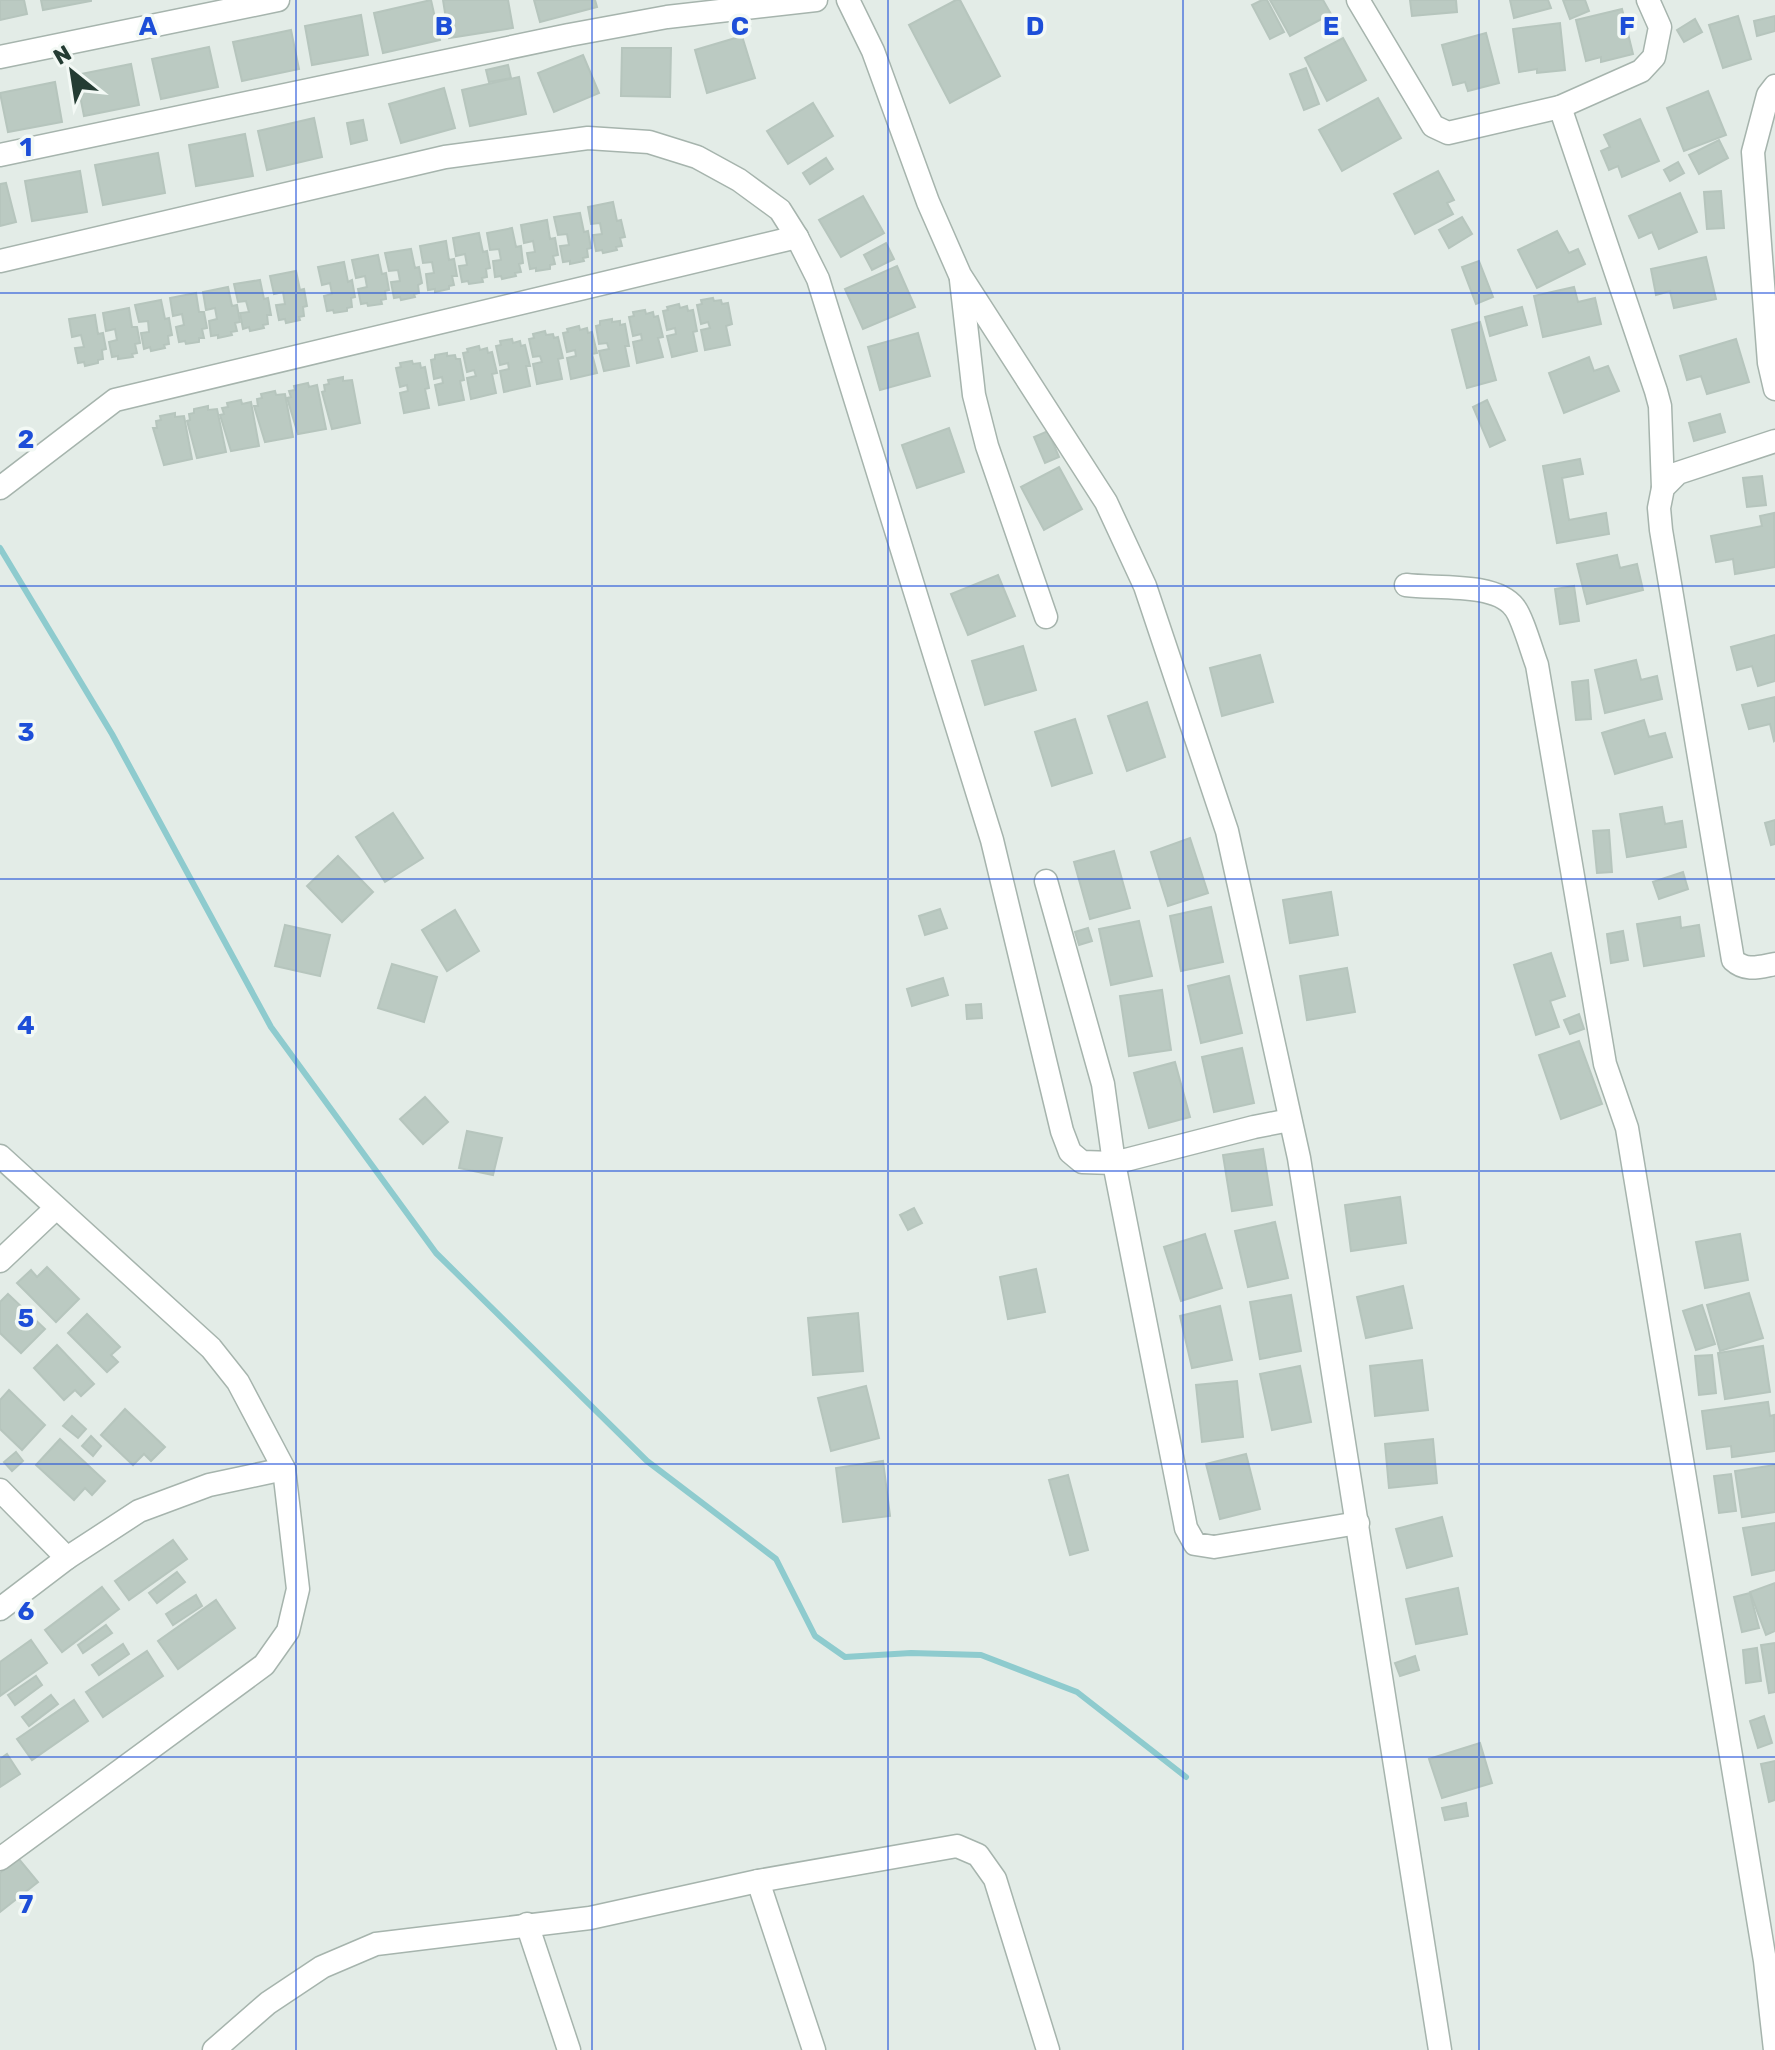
<svg xmlns="http://www.w3.org/2000/svg" width="1775" height="2050" font-family="Rubik,sans-serif">
  <rect width="100%" height="100%" fill="#e3ece7"/>
  <g fill="none" stroke-linecap="round" stroke-linejoin="round">
    <!-- stream -->
    <path stroke="#8ecbce" stroke-width="6" d="M0 548 112 734 271 1027 436 1253 647 1461 776 1559 815 1636 845 1657 911 1653 981 1655 1077 1692 1186 1777"/>
  </g>
  <!-- building -->
  <g fill="#bbcac2" stroke="#b6c5bd" stroke-width="2">
    <path d="M0 0H24L27 14 0 20Z"/>
    <path d="M41 0H91V1L43 10Z"/>
    <path d="M431 0 440 40 383 53 374 13Z"/>
    <path d="M443 0H508L513 28 449 38Z"/>
    <path d="M534 0H595L597 7 540 22Z"/>
    <path d="M956 0H960L1000 76 950 103 909 25Z"/>
    <path d="M1262 0H1267L1284 32 1270 39 1252 5Z"/>
    <path d="M1270 0H1323L1331 14 1290 36Z"/>
    <path d="M1410 0H1456L1457 12 1412 16Z"/>
    <path d="M1510 0H1548L1551 8 1514 18Z"/>
    <path d="M1563 0H1585L1589 11 1570 19Z"/>
    <path d="M1622 9 1633 54 1601 62V57L1586 61 1576 20Z"/>
    <path d="M361 15 368 55 312 65 305 26Z"/>
    <path d="M1738 16 1751 59 1723 68 1709 25Z"/>
    <path d="M1775 16V31L1757 36 1754 21Z"/>
    <path d="M1695 19 1702 32 1684 42 1677 30Z"/>
    <path d="M1560 23 1565 70 1537 73V69L1519 72 1513 29Z"/>
    <path d="M291 30 299 69 242 81 233 42Z"/>
    <path d="M1486 33 1499 83 1468 91 1465 82 1453 85 1442 45Z"/>
    <path d="M742 36 755 78 707 93 695 50Z"/>
    <path d="M1343 38 1366 80 1327 101 1305 58Z"/>
    <path d="M209 47 218 87 161 99 152 59Z"/>
    <path d="M622 48H671L670 97 621 96Z"/>
    <path d="M583 55 599 93 554 112 538 73Z"/>
    <path d="M131 64 139 105 84 116 76 75Z"/>
    <path d="M508 65 511 78 489 82 486 70Z"/>
    <path d="M1306 68 1319 104 1304 110 1290 74Z"/>
    <path d="M519 77 526 114 470 126 462 90Z"/>
    <path d="M55 82 62 122 8 132 0 93Z"/>
    <path d="M444 88 455 128 401 143 389 104Z"/>
    <path d="M1708 91 1726 135 1684 151 1667 108Z"/>
    <path d="M1378 98 1401 138 1342 171 1319 130Z"/>
    <path d="M813 103 833 136 788 164 767 131Z"/>
    <path d="M314 118 322 157 267 170 258 131Z"/>
    <path d="M1640 119 1659 161 1622 177 1618 166 1609 170 1601 151 1610 147 1604 135Z"/>
    <path d="M363 120 367 140 351 144 347 123Z"/>
    <path d="M245 134 253 176 196 186 189 145Z"/>
    <path d="M1719 140 1728 158 1699 174 1689 155Z"/>
    <path d="M158 153 165 193 103 205 95 165Z"/>
    <path d="M826 158 833 169 810 184 803 173Z"/>
    <path d="M1678 162 1684 173 1670 181 1664 170Z"/>
    <path d="M80 171 87 212 32 221 25 181Z"/>
    <path d="M1438 171 1454 200 1447 203 1453 214 1415 234 1394 194Z"/>
    <path d="M6 183 16 222 0 226V184Z"/>
    <path d="M1721 191 1724 228 1707 229 1704 192Z"/>
    <path d="M1680 193 1697 232 1659 249 1652 232 1639 238 1629 216Z"/>
    <path d="M863 196 884 233 841 257 819 220Z"/>
    <path d="M613 202 617 221 621 220 625 237 620 238 622 246 616 247 617 250 603 253 602 250 596 251 593 235 602 234 600 223 591 224 588 207Z"/>
    <path d="M580 213 584 232 588 231 591 248 587 249 588 257 583 258 584 261 570 264V261L563 262 560 246 569 245 567 234 558 235 554 217Z"/>
    <path d="M1462 217 1472 234 1449 248 1439 230Z"/>
    <path d="M547 220 550 239 555 238 558 255 553 256 555 264 550 265V269L536 271V268L530 269 527 253 535 252 533 241 524 243 521 225Z"/>
    <path d="M512 228 516 247 521 246 523 263 519 264 521 272 515 273 516 276 502 279 501 276 495 277 493 261 501 260 499 249 490 250 487 233Z"/>
    <path d="M1557 231 1569 253 1578 249 1585 264 1537 288 1518 250Z"/>
    <path d="M479 233 483 252 487 251 490 268 486 269 487 277 482 278 483 282 469 284 468 281 462 282 459 266 467 265 465 254 456 256 453 238Z"/>
    <path d="M446 241 449 260 454 259 457 276H452L454 285 449 286V289L435 292V289L428 290 426 274 434 273 432 262 423 263 420 246Z"/>
    <path d="M886 243 894 259 872 270 864 255Z"/>
    <path d="M411 249 415 268 419 267 422 283 418 285 419 293 414 294 415 297 401 300 400 297 394 298 391 282 400 281 398 270 389 271 385 253Z"/>
    <path d="M378 255 382 274 386 273 389 290 385 291 386 299 381 300 382 304 368 306 367 303 361 304 358 289 367 287 365 276 356 278 352 260Z"/>
    <path d="M1706 257 1716 299 1674 308 1670 291 1656 295 1651 269Z"/>
    <path d="M1479 261 1493 297 1476 304 1462 267Z"/>
    <path d="M344 262 348 282 352 280 355 297 351 298 352 307 347 308V311L334 313 333 310 327 311 324 296 332 294 330 283 322 285 318 267Z"/>
    <path d="M897 266 915 307 863 329 845 289Z"/>
    <path d="M296 271 300 290 304 289 307 306 303 307 304 316 299 317 300 320 286 323 285 319 279 320 276 305 285 304 283 292 274 294 270 276Z"/>
    <path d="M260 280 264 299 268 298 271 315H267L268 324 263 325 264 328 250 331 249 327 243 329 240 313 249 312 246 301 238 302 234 284Z"/>
    <path d="M228 287 232 306 237 305 240 322 235 323 237 331 231 332 232 335 218 338V335L211 336 209 321 217 319 215 308 206 310 203 292Z"/>
    <path d="M1574 287 1578 302 1595 298 1601 324 1543 337 1534 296Z"/>
    <path d="M196 293 199 312H204L207 328 202 329 204 338H199V342L186 344 185 341 179 342 176 327 184 325 182 314 173 316 170 298Z"/>
    <path d="M713 298 714 301 721 300 722 304 728 303 732 324 726 326 730 345 705 350 701 330 710 328 708 322 701 324 697 305 702 304 701 300Z"/>
    <path d="M161 300 165 319 169 318 172 335 168 336 169 344 164 345 165 348 151 351 150 347 144 349 141 333 149 332 148 321 139 322 135 305Z"/>
    <path d="M679 304 680 308 687 306 688 311 693 310 697 331 693 332 697 351 672 357 667 336 676 334 675 328 667 330 663 311 668 310 667 307Z"/>
    <path d="M1522 307 1527 325 1490 336 1485 317Z"/>
    <path d="M129 308 132 327H137L140 343 135 344 137 353 132 354 133 357 118 359V356L112 357 109 342 117 340 115 329 106 331 103 313Z"/>
    <path d="M645 310 646 314 653 312 654 317 658 316 663 337 658 338 663 357 637 363 633 342 642 340 641 334 633 336 629 317 634 316 633 312Z"/>
    <path d="M95 315 98 334 103 333 106 349 102 350 103 359 98 360V363L85 366 84 362 78 363 75 348 84 347 81 335 72 337 69 319Z"/>
    <path d="M612 319V322L620 321V325L625 324 629 346H625L629 366 604 371 599 351 609 349 607 343 599 344 596 326 600 325V321Z"/>
    <path d="M1480 322 1496 380 1467 388 1452 330Z"/>
    <path d="M579 326 580 330 587 328 588 333 592 332 597 353 592 354 597 373 571 379 567 358 576 356 575 350 567 352 563 333 568 332 567 329Z"/>
    <path d="M545 331 546 335 553 334 554 338 558 337 563 358 558 359 562 379 537 384 533 364 542 362 540 356 533 357 529 339 534 338 533 334Z"/>
    <path d="M918 333 930 376 880 390 868 347Z"/>
    <path d="M512 339 513 343 520 341 521 346 525 345 530 366H526L530 386 504 392 500 371 509 369 508 363 500 365 496 346 501 345 500 341Z"/>
    <path d="M1736 339 1749 382 1707 394 1701 376 1687 380 1680 356Z"/>
    <path d="M479 346 480 350 487 348 488 353 492 352 497 373 492 374 496 393 471 399 467 378 476 376 474 370 467 372 463 353 468 352 467 349Z"/>
    <path d="M447 353V356L455 355 456 359H460L464 380 460 381 464 400 439 405 435 385 443 383 442 377 434 379 431 360 435 359V355Z"/>
    <path d="M1589 357 1594 371 1608 366 1619 391 1564 413 1549 373Z"/>
    <path d="M412 361 413 364 420 363 421 368 425 367 429 388 425 389 429 408 404 413 400 393 408 391 407 385 400 387 396 368 401 367 400 363Z"/>
    <path d="M343 377V381L352 380 360 423 332 429 322 392 325 391 324 385 329 384 328 380Z"/>
    <path d="M308 383 309 387 317 385 326 429 298 434 287 398 291 397 289 391 295 390 294 386Z"/>
    <path d="M275 391 276 395 285 394 293 437 265 442 254 406H258L257 399 262 398 261 394Z"/>
    <path d="M241 400 242 404 251 402 259 446 231 451 220 415 224 414 222 408 228 407 227 403Z"/>
    <path d="M1487 400 1505 440 1490 447 1473 407Z"/>
    <path d="M208 406V410L217 409 226 452 197 458 187 421 190 420 189 414 194 413V409Z"/>
    <path d="M175 413V417L184 416 192 459 164 465 153 428H157L156 421 161 420 160 416Z"/>
    <path d="M1720 414 1725 432 1694 441 1689 423Z"/>
    <path d="M949 428 964 472 917 488 902 445Z"/>
    <path d="M1048 431 1059 457 1045 463 1034 437Z"/>
    <path d="M1580 459 1583 474 1562 478 1569 520 1606 513 1609 534 1557 543 1543 466Z"/>
    <path d="M1059 467 1082 509 1044 530 1021 487Z"/>
    <path d="M1762 476 1766 505 1747 507 1743 478Z"/>
    <path d="M1774 513 1775 567 1735 574 1733 559 1716 562 1711 536 1762 526 1760 516Z"/>
    <path d="M1617 555 1620 568 1637 564 1643 590 1587 604 1577 564Z"/>
    <path d="M998 575 1015 616 968 635 951 594Z"/>
    <path d="M1574 586 1579 621 1560 624 1555 589Z"/>
    <path d="M1775 635V681L1758 686 1752 666 1737 670 1731 647Z"/>
    <path d="M1023 646 1036 690 985 705 972 661Z"/>
    <path d="M1260 655 1273 702 1222 716 1210 668Z"/>
    <path d="M1636 660 1641 680 1657 676 1662 699 1605 713 1595 670Z"/>
    <path d="M1588 680 1591 719 1576 720 1572 682Z"/>
    <path d="M1775 697V740L1774 741 1770 724 1749 729 1742 705Z"/>
    <path d="M1147 702 1165 757 1127 771 1108 716Z"/>
    <path d="M1075 719 1092 773 1052 786 1035 732Z"/>
    <path d="M1644 720 1649 737 1665 733 1672 757 1615 774 1602 733Z"/>
    <path d="M1662 807 1665 824 1682 821 1686 847 1627 857 1620 814Z"/>
    <path d="M393 813 423 858 385 882 356 837Z"/>
    <path d="M1775 820V844L1771 845 1765 823Z"/>
    <path d="M1609 830 1612 872 1597 873 1593 831Z"/>
    <path d="M1190 838 1208 893 1168 906 1151 852Z"/>
    <path d="M1114 851 1130 908 1090 919 1074 862Z"/>
    <path d="M338 856 373 892 342 922 307 886Z"/>
    <path d="M1683 872 1688 889 1659 899 1653 882Z"/>
    <path d="M1331 892 1338 935 1290 943 1283 900Z"/>
    <path d="M1211 907 1223 962 1181 971 1170 916Z"/>
    <path d="M940 909 947 928 925 935 919 916Z"/>
    <path d="M455 910 479 951 447 971 422 930Z"/>
    <path d="M1680 917 1681 928 1699 925 1704 956 1644 966 1637 924Z"/>
    <path d="M1139 921 1152 976 1111 985 1099 929Z"/>
    <path d="M285 925 330 935 320 976 275 966Z"/>
    <path d="M1088 928 1092 941 1079 945 1075 932Z"/>
    <path d="M1623 931 1628 960 1611 963 1607 934Z"/>
    <path d="M1551 953 1565 996 1550 1001 1559 1027 1536 1035 1514 965Z"/>
    <path d="M392 964 437 977 424 1022 378 1008Z"/>
    <path d="M1347 968 1355 1012 1307 1020 1300 976Z"/>
    <path d="M1229 976 1242 1033 1201 1043 1188 986Z"/>
    <path d="M943 978 948 995 912 1006 907 989Z"/>
    <path d="M1162 990 1171 1050 1129 1056 1120 996Z"/>
    <path d="M981 1004 982 1018 967 1019 966 1005Z"/>
    <path d="M1579 1014 1584 1029 1570 1034 1564 1020Z"/>
    <path d="M1579 1041 1602 1104 1561 1119 1539 1055Z"/>
    <path d="M1242 1048 1254 1103 1214 1112 1202 1057Z"/>
    <path d="M1175 1062 1190 1117 1149 1128 1134 1073Z"/>
    <path d="M425 1097 448 1122 423 1144 400 1119Z"/>
    <path d="M467 1131 502 1138 493 1175 459 1168Z"/>
    <path d="M1263 1149 1272 1205 1232 1211 1223 1155Z"/>
    <path d="M1400 1197 1406 1243 1351 1251 1345 1205Z"/>
    <path d="M914 1208 922 1223 908 1230 900 1215Z"/>
    <path d="M1275 1222 1288 1278 1248 1287 1235 1231Z"/>
    <path d="M1205 1234 1222 1288 1181 1301 1164 1247Z"/>
    <path d="M1740 1234 1748 1280 1705 1288 1696 1242Z"/>
    <path d="M47 1267 79 1299 56 1322 17 1283 31 1270 37 1277Z"/>
    <path d="M1036 1269 1045 1312 1008 1319 1000 1277Z"/>
    <path d="M1403 1286 1412 1328 1366 1338 1357 1297Z"/>
    <path d="M1749 1293 1763 1338 1720 1351 1707 1305Z"/>
    <path d="M8 1294 45 1329 21 1353 0 1333V1302Z"/>
    <path d="M1291 1295 1301 1351 1260 1359 1250 1302Z"/>
    <path d="M1702 1305 1715 1344 1696 1350 1683 1311Z"/>
    <path d="M1220 1306 1232 1360 1192 1368 1180 1316Z"/>
    <path d="M858 1313 863 1371 813 1375 808 1318Z"/>
    <path d="M87 1314 120 1347 111 1355 118 1362 107 1372 68 1333Z"/>
    <path d="M57 1345 94 1384 81 1396 75 1390 64 1400 34 1368Z"/>
    <path d="M1763 1346 1770 1392 1725 1399 1718 1353Z"/>
    <path d="M1712 1355 1716 1393 1699 1395 1695 1356Z"/>
    <path d="M1422 1360 1428 1410 1375 1416 1370 1366Z"/>
    <path d="M1300 1366 1311 1422 1272 1430 1260 1374Z"/>
    <path d="M1237 1381 1243 1437 1202 1442 1196 1385Z"/>
    <path d="M866 1386 879 1438 831 1451 818 1398Z"/>
    <path d="M9 1390 45 1425 22 1450 0 1429V1400Z"/>
    <path d="M1768 1402 1770 1416 1774 1415 1775 1451 1732 1457 1731 1446 1707 1449 1702 1411Z"/>
    <path d="M125 1409 165 1447 151 1461 144 1454 133 1465 101 1435Z"/>
    <path d="M72 1416 86 1429 78 1438 63 1426Z"/>
    <path d="M91 1436 101 1446 93 1456 82 1446Z"/>
    <path d="M60 1439 105 1481 92 1495 85 1488 74 1500 36 1465Z"/>
    <path d="M1433 1439 1437 1483 1389 1488 1385 1444Z"/>
    <path d="M16 1452 23 1461 12 1471 4 1462Z"/>
    <path d="M1246 1454 1260 1509 1220 1519 1206 1464Z"/>
    <path d="M883 1461 890 1516 843 1522 836 1468Z"/>
    <path d="M1775 1465V1512L1742 1517 1735 1471Z"/>
    <path d="M1731 1474 1736 1511 1719 1513 1714 1476Z"/>
    <path d="M1068 1475 1088 1550 1070 1555 1049 1480Z"/>
    <path d="M1442 1517 1452 1556 1407 1568 1396 1529Z"/>
    <path d="M1775 1523V1570L1752 1575 1743 1528Z"/>
    <path d="M173 1540 187 1559 129 1600 115 1581Z"/>
    <path d="M177 1572 185 1582 157 1603 149 1593Z"/>
    <path d="M1775 1583V1631L1766 1635 1750 1592Z"/>
    <path d="M102 1587 119 1609 62 1652 45 1630Z"/>
    <path d="M1458 1588 1467 1634 1416 1644 1406 1599Z"/>
    <path d="M1750 1593 1759 1628 1742 1632 1734 1597Z"/>
    <path d="M196 1595 202 1606 173 1625 166 1614Z"/>
    <path d="M216 1600 235 1628 178 1669 158 1641Z"/>
    <path d="M106 1625 112 1633 83 1653 78 1645Z"/>
    <path d="M31 1640 47 1663 0 1696V1662Z"/>
    <path d="M1775 1643V1692L1769 1693 1761 1645Z"/>
    <path d="M123 1644 129 1654 99 1675 92 1665Z"/>
    <path d="M1757 1648 1761 1681 1746 1683 1743 1650Z"/>
    <path d="M147 1651 163 1676 103 1717 86 1692Z"/>
    <path d="M1415 1656 1419 1670 1400 1676 1395 1663Z"/>
    <path d="M36 1676 42 1685 15 1705 8 1695Z"/>
    <path d="M51 1695 58 1704 29 1726 22 1717Z"/>
    <path d="M74 1700 88 1721 32 1760 17 1739Z"/>
    <path d="M1764 1716 1772 1743 1758 1748 1750 1721Z"/>
    <path d="M1480 1743 1492 1783 1442 1798 1429 1759Z"/>
    <path d="M7 1754 20 1774 0 1787V1759Z"/>
    <path d="M1775 1761V1800L1769 1802 1761 1764Z"/>
    <path d="M1466 1803 1468 1816 1445 1820 1442 1808Z"/>
    <path d="M18 1858 38 1882 0 1912V1873Z"/>
  </g>
  <g fill="none" stroke-linecap="round" stroke-linejoin="round">
    <defs>
      <g id="minor">
        <path d="M848 0 873 51 928 202 960 275 1106 502 1145 586 1227 831 1299 1158 1440 2050"/>
        <path d="M1358 0 1433 126 1448 133 1560 107 1641 71 1654 57 1660 27 1648 0"/>
        <path d="M0 57 278 0"/>
        <path d="M1775 86 1768 95 1753 152 1769 363 1775 389"/>
        <path d="M1560 107 1656 391 1660 406 1663 488"/>
        <path d="M0 155 569 35 667 17 816 0"/>
        <path d="M0 261 445 157 588 138 649 142 697 157 739 180 780 210 797 237 818 279 992 840 1062 1131 1070 1152 1082 1162 1114 1163 1186 1528 1195 1544 1214 1547 1358 1523"/>
        <path d="M961 280 974 395 987 446 1046 617"/>
        <path d="M1775 441 1678 473 1663 488 1659 508 1661 530 1733 960C1746 972 1759 967 1775 964"/>
        <path d="M0 488 115 400 797 237"/>
        <path d="M1406 585C1435 589 1495 582 1514 607 1522 616 1532 652 1537 665L1605 1064 1627 1128 1765 1961 1775 2050"/>
        <path d="M1046 881 1103 1084 1114 1163 1254 1127 1290 1120"/>
        <path d="M0 1156 211 1348 238 1382 284 1469 298 1589 288 1631 264 1665 0 1859"/>
        <path d="M0 1261 56 1208"/>
        <path d="M0 1490 67 1558"/>
        <path d="M0 1609 67 1558 139 1511 209 1485 284 1469"/>
        <path d="M758 1881 814 2050"/>
        <path d="M527 1924 569 2050"/>
        <path d="M214 2050 268 2003 322 1967 376 1944 590 1918 758 1881 957 1846 978 1855 995 1879 1048 2050"/>
      </g>
    </defs>
    <!-- minor casing -->
    <use href="#minor" stroke="#a6b4ad" stroke-width="25"/>
    <!-- minor -->
    <use href="#minor" stroke="#fff" stroke-width="22"/>
  </g>
  <!-- grid -->
  <path fill="none" stroke="#1d4ed8" stroke-width="2" stroke-opacity="0.55" d="M296 0V2050M592 0V2050M888 0V2050M1183 0V2050M1479 0V2050M0 293H1775M0 586H1775M0 879H1775M0 1171H1775M0 1464H1775M0 1757H1775"/>
  <g font-size="26" text-anchor="middle" font-weight="bold" fill="#1d4ed8" stroke="#f3f9f5" stroke-width="7" stroke-linejoin="round" paint-order="stroke">
    <text x="148" y="35">A</text>
    <text x="444" y="35">B</text>
    <text x="740" y="35">C</text>
    <text x="1035" y="35">D</text>
    <text x="1331" y="35">E</text>
    <text x="1627" y="35">F</text>
    <text x="26" y="156">1</text>
    <text x="26" y="448">2</text>
    <text x="26" y="741">3</text>
    <text x="26" y="1034">4</text>
    <text x="26" y="1327">5</text>
    <text x="26" y="1620">6</text>
    <text x="26" y="1913">7</text>
  </g>
  <!-- north arrow -->
  <g transform="translate(72 72) rotate(330)" stroke="#f3f9f5" stroke-width="6" paint-order="stroke">
  <path d="M0-6L14 30L0 20L-14 30Z" fill="#243c33"/>
  <text y="-12" font-size="22" font-weight="bold" text-anchor="middle" fill="#243c33">N</text>
  </g>
</svg>
